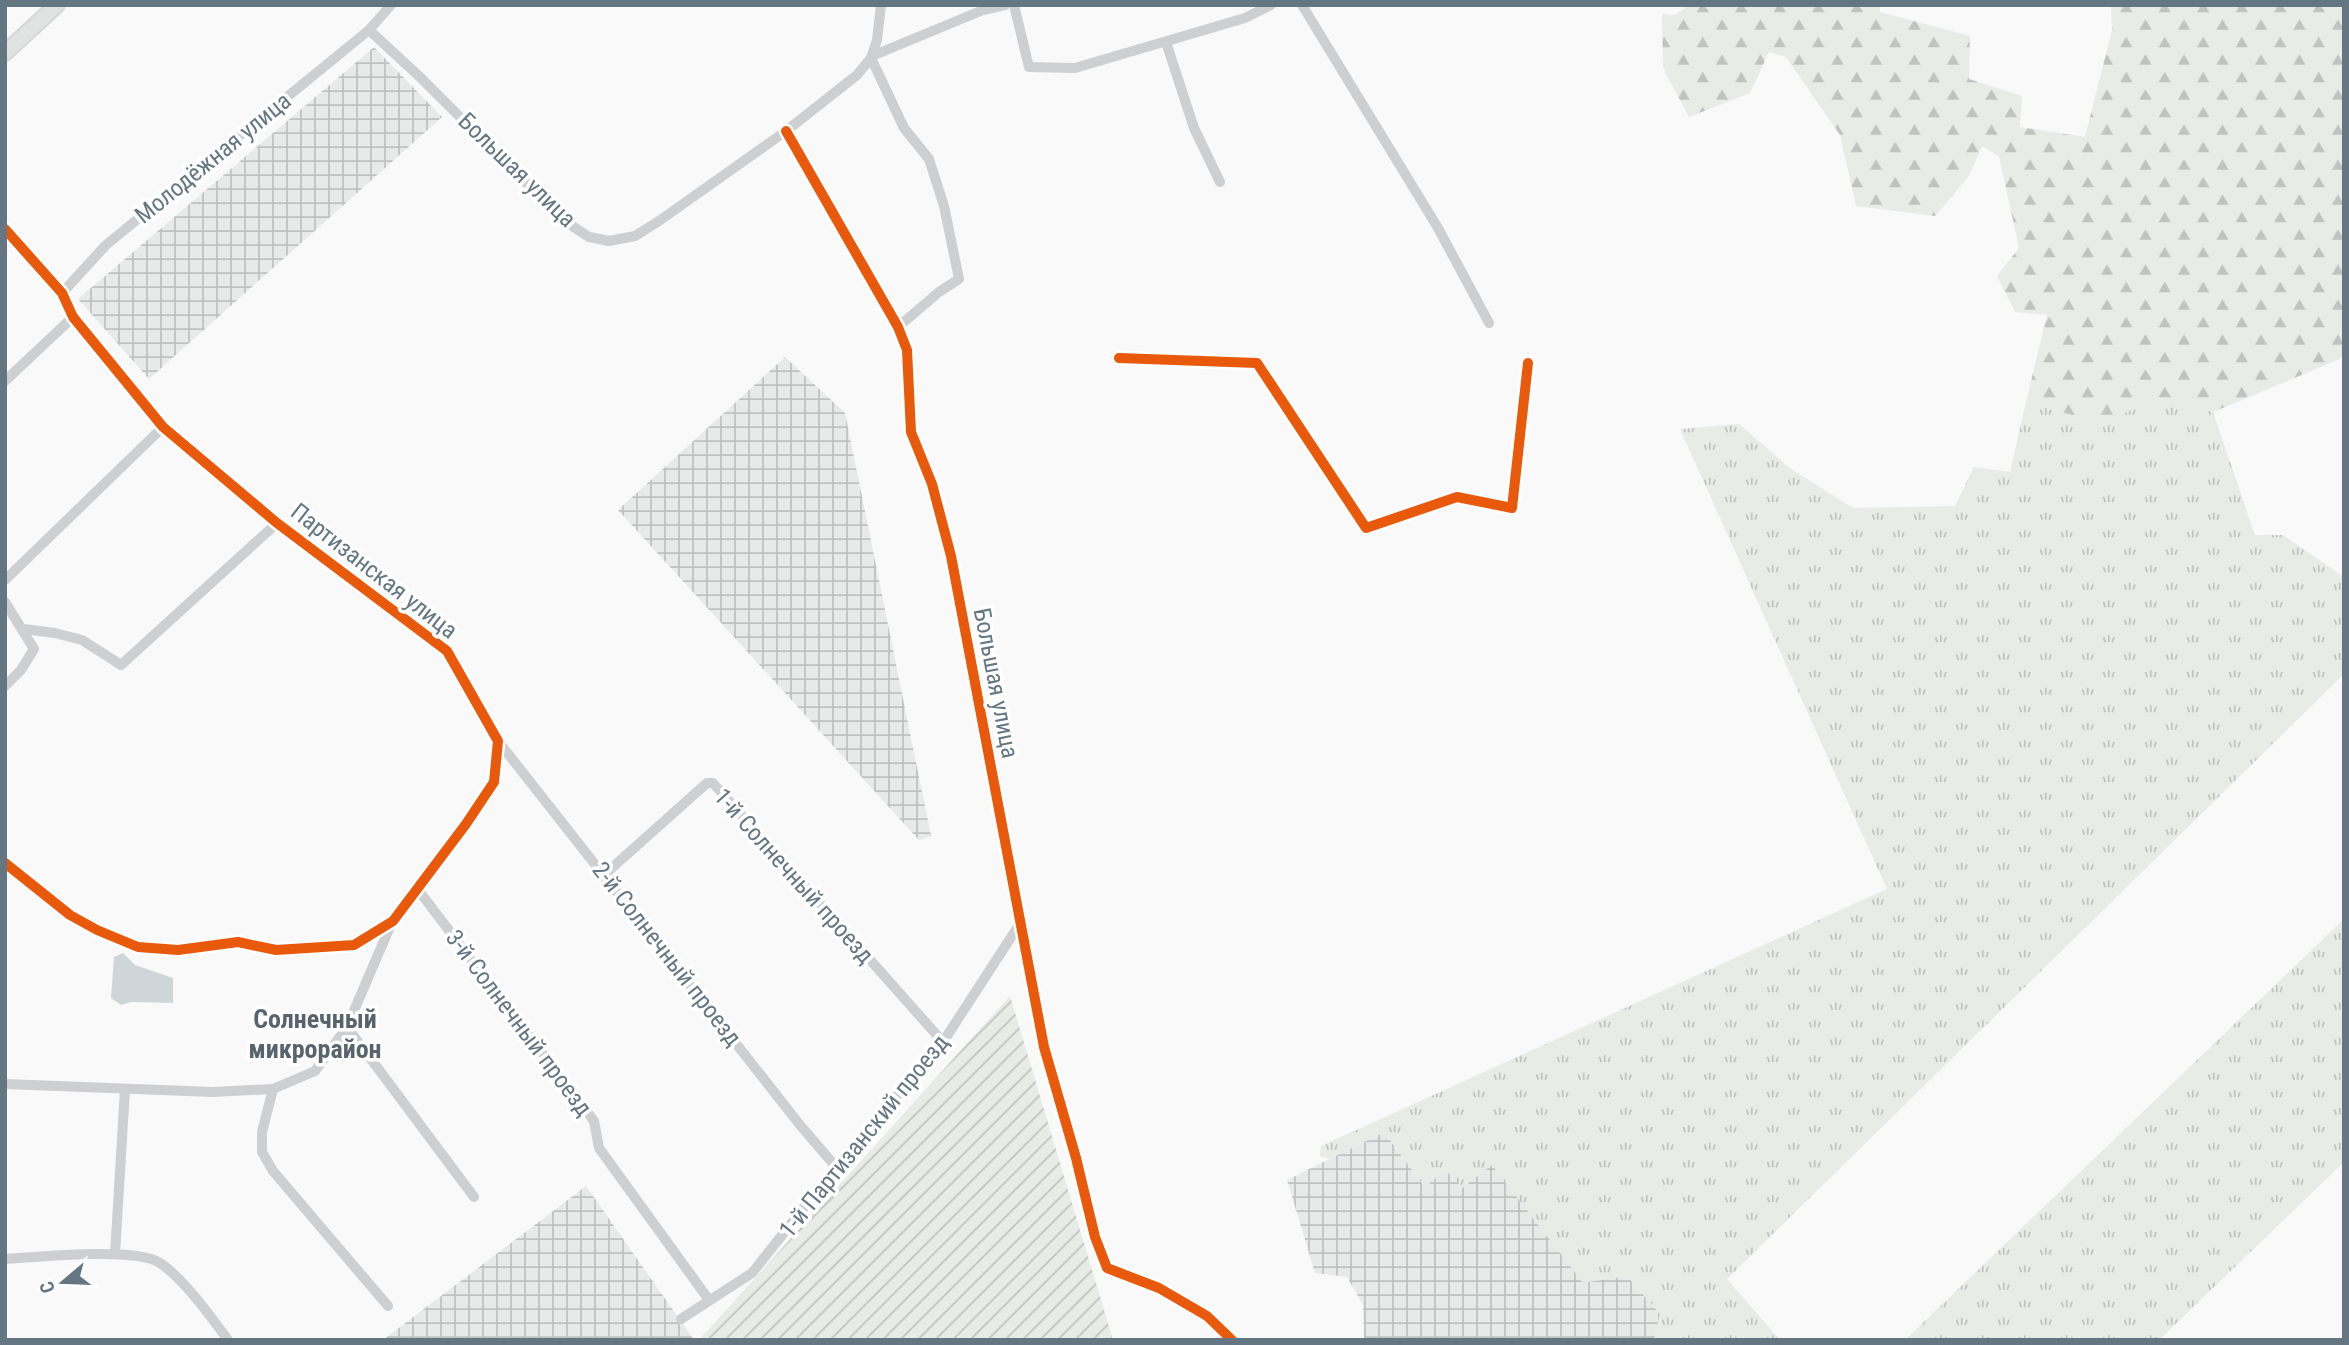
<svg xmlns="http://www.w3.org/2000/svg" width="2349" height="1345" font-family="'Roboto Condensed',sans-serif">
  <defs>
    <pattern id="industrial-grid" width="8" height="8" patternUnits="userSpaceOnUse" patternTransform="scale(1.75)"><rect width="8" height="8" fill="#e8e9e9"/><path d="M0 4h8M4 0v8" fill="none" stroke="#c0c1c2"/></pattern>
    <pattern id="grass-tufts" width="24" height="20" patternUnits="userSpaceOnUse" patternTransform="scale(1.75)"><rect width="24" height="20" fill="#e8ebe6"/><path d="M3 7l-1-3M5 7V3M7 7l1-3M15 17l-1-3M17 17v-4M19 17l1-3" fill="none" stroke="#c0c3c0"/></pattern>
    <pattern id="forest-firs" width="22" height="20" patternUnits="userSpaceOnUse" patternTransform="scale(1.75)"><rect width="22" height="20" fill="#e8ebe6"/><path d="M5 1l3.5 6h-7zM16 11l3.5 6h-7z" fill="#c0c3c0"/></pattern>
    <pattern id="garden-furrows" width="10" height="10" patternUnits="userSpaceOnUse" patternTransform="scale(1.75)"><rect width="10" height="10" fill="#e8ebe6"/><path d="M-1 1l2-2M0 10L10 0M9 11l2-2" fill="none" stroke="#c0c3c0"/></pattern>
  </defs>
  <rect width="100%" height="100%" fill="#f9f9f9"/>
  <!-- industrial -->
  <g fill="url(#industrial-grid)">
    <path d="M374 47 442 117 149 379 78 299Z"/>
    <path d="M785 357 845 413 931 836 919 840 618 510Z"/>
    <path d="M1384 1132 1424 1186 1446 1170 1462 1188 1492 1164 1583 1282 1627 1276 1660 1314 1654 1340H1364L1363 1305 1347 1277 1315 1273 1287 1180Z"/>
    <path d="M586 1186 694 1340H383Z"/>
  </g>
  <!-- grass -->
  <g fill="url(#grass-tufts)">
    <path d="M2160 398 2213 412 2255 535H2283L2344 577V674L1727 1279 1780 1340H1654L1660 1314 1627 1276 1583 1283 1492 1165 1462 1188 1446 1170 1425 1187 1384 1132 1329 1159 1320 1156 1321 1146 1887 889 1680 429 1739 424 1791 469 1853 508 1955 506 1974 467 2010 472 2026 402 2100 423Z"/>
    <path d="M2344 919V1162L2159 1340H1905Z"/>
  </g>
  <!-- forest -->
  <path fill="url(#forest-firs)" d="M1690 5H1880V12L1970 36 1969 79 2022 96 2020 127 2085 137 2112 30 2111 5H2344V354L2340 359 2213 412 2160 398 2100 423 2026 402 2047 315 2015 312 1997 276 2019 248 1999 156 1982 146 1969 176 1935 216 1856 206 1840 135 1786 57 1769 52 1750 93 1689 117 1663 68 1662 14 1675 15Z"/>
  <!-- garden -->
  <path fill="url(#garden-furrows)" d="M1010 996 1113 1340H699Z"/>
  <!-- water -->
  <path fill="#ced6d9" d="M123 953 135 965 173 978V1003L131 1002 121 1005 111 998 114 957Z"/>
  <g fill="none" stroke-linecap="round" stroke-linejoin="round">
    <defs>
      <path id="primary" d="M5 53 57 5"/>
    </defs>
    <!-- primary casing -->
    <use href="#primary" stroke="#d5d6d7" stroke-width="18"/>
    <!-- minor -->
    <g stroke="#cecfd0" stroke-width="10">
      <path d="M1014 5 1029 67 1075 68 1245 18 1271 5"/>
      <path d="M1302 5 1438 228 1489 323"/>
      <path d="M369 30 421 78 563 220 589 237 609 241 635 236 659 221 786 131 857 75 871 58 877 40 881 5"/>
      <path d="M1166 42 1194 128 1220 182"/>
      <path d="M872 56 983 10 1005 5"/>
      <path d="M871 58 904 128 929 159 944 206 959 279 939 292 898 327"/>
      <path d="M786 131 898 327 907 350 911 432 932 484 951 556 1044 1047 1076 1158 1095 1237 1107 1268 1159 1288 1207 1316 1232 1340"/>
      <path d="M5 229 62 293 73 317 163 427 277 523 447 651 498 741 494 782 466 824 393 921 354 945 276 950 238 942 178 950 138 947 97 930 70 915 5 863"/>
      <path d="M62 293 106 245 369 30 391 5"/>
      <path d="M1119 358 1257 363 1366 528 1457 497 1512 508 1528 363"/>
      <path d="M5 381 73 317"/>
      <path d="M5 580 163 427"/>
      <path d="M5 602 34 649 21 670 5 686"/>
      <path d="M24 629 55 633 82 640 121 665 277 523"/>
      <path d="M498 741 800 1125 836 1167"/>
      <path d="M605 874 707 783H713L943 1042"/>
      <path d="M416 887 594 1121 599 1148 709 1300"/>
      <path d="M347 1027 474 1197"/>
      <path d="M5 1084 213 1092 273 1089 315 1071 347 1027 392 922"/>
      <path d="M273 1089 262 1132V1152L273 1171 388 1306"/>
      <path d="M115 1254 125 1089"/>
      <path d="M5 1259C38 1257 136 1247 160 1263 184 1279 211 1317 228 1340"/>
      <path d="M681 1319 752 1273 836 1167 943 1042 1019 925"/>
    </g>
    <!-- primary -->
    <use href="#primary" stroke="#e1e2e2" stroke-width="14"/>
    <defs>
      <g id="cycleway">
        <path d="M786 131 898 327 907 350 911 432 932 484 951 556 1044 1047 1076 1158 1095 1237 1107 1268 1159 1288 1207 1316 1232 1340"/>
        <path d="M5 229 62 293 73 317 163 427 277 523 447 651 498 741 494 782 466 824 393 921 354 945 276 950 238 942 178 950 138 947 97 930 70 915 5 863"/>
        <path d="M1119 358 1257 363 1366 528 1457 497 1512 508 1528 363"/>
      </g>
    </defs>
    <!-- cycleway casing -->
    <use href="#cycleway" stroke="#fff" stroke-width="15"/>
    <!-- cycleway -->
    <use href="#cycleway" stroke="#e8590c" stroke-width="10"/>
  </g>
  <g text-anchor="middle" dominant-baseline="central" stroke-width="7" stroke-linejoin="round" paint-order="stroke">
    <!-- street labels -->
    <g font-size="24" fill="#657683" stroke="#fff">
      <text transform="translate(213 158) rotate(-39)">Молодёжная улица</text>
      <text transform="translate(517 170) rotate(44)">Большая улица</text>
      <text transform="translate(374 571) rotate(38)">Партизанская улица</text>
      <text transform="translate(996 683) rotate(79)">Большая улица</text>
      <text transform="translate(794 876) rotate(48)">1-й Солнечный проезд</text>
      <text transform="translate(667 954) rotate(52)">2-й Солнечный проезд</text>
      <text transform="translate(519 1023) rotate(53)">3-й Солнечный проезд</text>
      <text transform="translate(864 1136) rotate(-51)">1-й Партизанский проезд</text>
    </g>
    <!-- neighbourhood labels -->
    <g font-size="26" font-weight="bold" fill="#57646e" stroke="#fff">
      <text x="315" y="1019">Солнечный<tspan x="315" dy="30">микрорайон</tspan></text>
    </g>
  </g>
  <!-- border -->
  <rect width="2349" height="1345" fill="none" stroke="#657683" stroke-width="14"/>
  <!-- north arrow -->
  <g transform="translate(63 1282) rotate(251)" stroke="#ffffff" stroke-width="5" paint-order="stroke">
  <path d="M0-5L12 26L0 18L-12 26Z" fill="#657683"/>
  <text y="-10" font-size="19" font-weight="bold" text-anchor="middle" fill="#657683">С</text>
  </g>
</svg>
